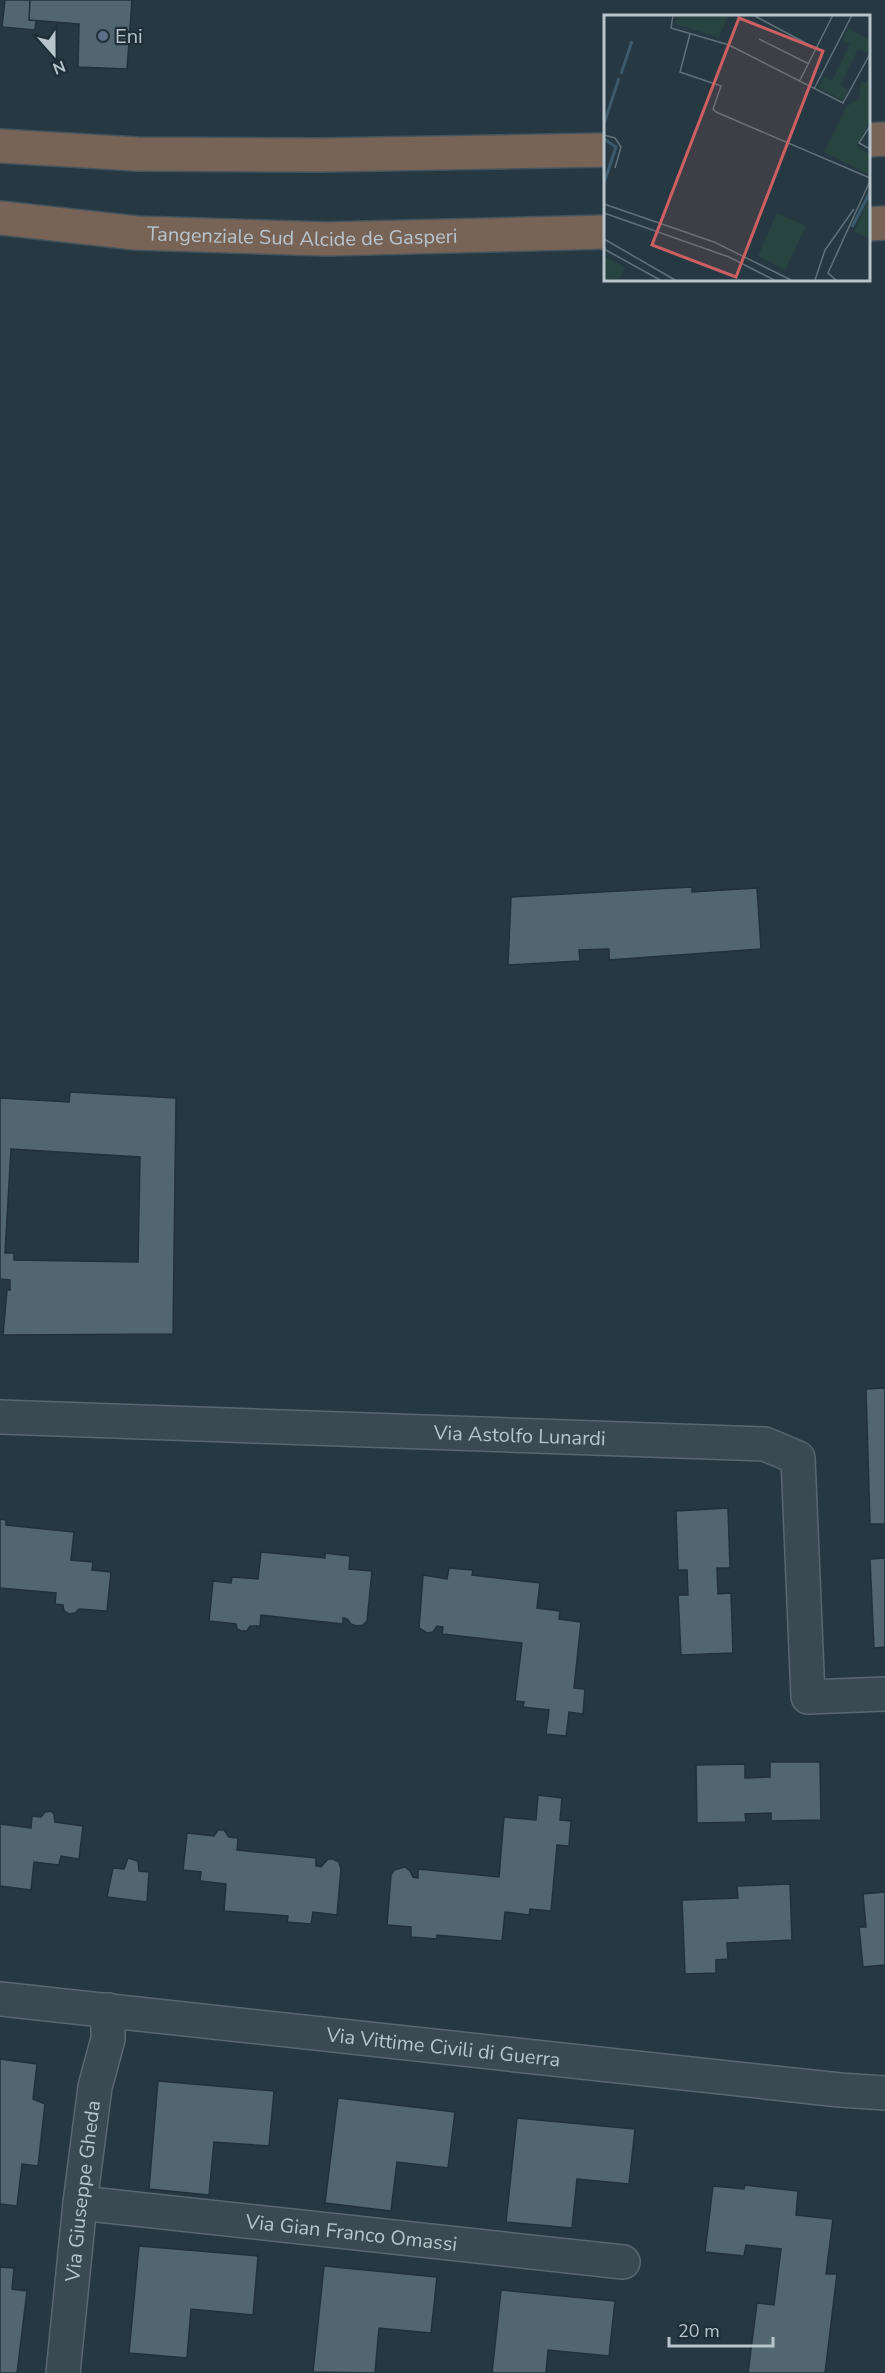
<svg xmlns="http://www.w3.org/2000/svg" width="885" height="2373" font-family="'Nunito Sans',sans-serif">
  <rect width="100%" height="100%" fill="#263943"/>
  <!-- building -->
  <g fill="#526670" stroke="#21313a" stroke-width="1.5" fill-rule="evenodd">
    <path d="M5 0H38L35 30 2 27Z"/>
    <path d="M30 0H132L127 69 78 67 79 24 29 20Z"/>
    <path d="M692 887V892L757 888 761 949 609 960V949L579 950 580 961 508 965 511 897Z"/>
    <path d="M70 1092 176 1098 173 1334 3 1335 7 1290H10V1280L0 1279V1098L69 1102ZM11 1149 140 1157 138 1262 14 1260V1253H5Z"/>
    <path d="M885 1388V1524H870L866 1389Z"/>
    <path d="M728 1508 730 1568H717L718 1594 731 1593 733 1653 681 1655 678 1595H688L687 1570H678L676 1511Z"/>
    <path d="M0 1519 6 1520V1525L74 1532 71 1560 93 1562 92 1570 111 1572 107 1611 79 1609 75 1613 69 1614 64 1611 63 1605 55 1604 56 1593 0 1588Z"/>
    <path d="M261 1552 325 1558V1553L350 1556 349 1569 372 1571 367 1621 363 1625 356 1626 351 1624 347 1619 343 1618V1624L261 1615 260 1626H250L247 1631H242L237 1629 236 1624 209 1621 213 1581 231 1583 232 1577 258 1579Z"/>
    <path d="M885 1558V1647L874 1648 870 1559Z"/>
    <path d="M449 1568 473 1570 472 1575 540 1583 537 1608 560 1611 559 1619 581 1622 574 1688 585 1689 583 1714 569 1712 566 1736 546 1734 549 1710 523 1707 524 1702 515 1701 522 1643 442 1634 443 1627 437 1626 433 1632 427 1633 419 1628 423 1575 447 1579Z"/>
    <path d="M770 1762H820L821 1820 771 1821V1813L745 1814 746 1822 697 1823 696 1765 745 1764V1778L770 1777Z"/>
    <path d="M538 1795 562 1798 560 1820 571 1821 569 1846 557 1845 551 1911 530 1909 529 1915 505 1912 502 1941 437 1935V1939L411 1937V1927L387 1925 391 1875 394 1870 405 1867 410 1871 413 1877 418 1878V1869L499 1877 504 1817 536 1820Z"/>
    <path d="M51 1811 54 1814 55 1822 83 1826 79 1859 61 1856 59 1865 34 1862 31 1890 0 1886V1824L31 1828 32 1816 41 1817 45 1812Z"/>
    <path d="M218 1830H224L229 1837 238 1838 237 1850 316 1858V1866L321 1867 328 1859H333L339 1862 341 1869 337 1915 313 1912 311 1924 287 1922 288 1916 224 1911 226 1884 200 1881 201 1872 183 1870 187 1833 214 1836Z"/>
    <path d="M128 1858 138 1861 139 1871 149 1872 147 1902 107 1897 113 1868 124 1869Z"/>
    <path d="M790 1884 792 1940 727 1943 728 1959 716 1960V1973L685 1974 682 1900 738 1898 737 1886Z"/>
    <path d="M885 1892V1965L863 1967 859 1927H866L863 1894Z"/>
    <path d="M0 2059 37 2064 33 2099 45 2104 38 2166 22 2164 17 2206 0 2204Z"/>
    <path d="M158 2081 274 2091 269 2146 214 2142 209 2195 149 2189Z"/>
    <path d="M338 2098 455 2112 448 2168 397 2162 391 2211 325 2203Z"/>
    <path d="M517 2118 635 2129 629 2184 577 2179 572 2228 506 2222Z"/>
    <path d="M745 2185 798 2191 796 2215 833 2219 826 2274H837L825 2373H748L757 2303 774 2305 781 2249 746 2245 744 2256 705 2252 713 2186 744 2189Z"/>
    <path d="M139 2246 258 2256 253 2315 191 2309 187 2358 129 2353Z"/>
    <path d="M324 2266 437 2277 431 2333 379 2328 375 2373 313 2372Z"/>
    <path d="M0 2267 14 2268 12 2289 27 2291 17 2373H0Z"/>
    <path d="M501 2290 615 2301 609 2356 548 2350 546 2373H492Z"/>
  </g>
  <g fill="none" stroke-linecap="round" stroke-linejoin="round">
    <defs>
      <g id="street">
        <path id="s1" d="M0 1417 765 1444 798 1458 808 1697 885 1694"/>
        <path id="s2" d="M0 1999 840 2090 885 2093"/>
        <path id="s3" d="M80 2203 623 2262"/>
        <path id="s4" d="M63 2373 80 2203 95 2087 108 2039V2010"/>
      </g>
      <g id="highway">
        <path d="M868 140 885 139"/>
        <path d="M0 146 137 154 321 155 606 150"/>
        <path id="s5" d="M0 218 136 233 327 239 606 232"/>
        <path d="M868 224 885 223"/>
      </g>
    </defs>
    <!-- street casing -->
    <use href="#street" stroke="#596770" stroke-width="36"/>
    <!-- highway casing -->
    <use href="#highway" stroke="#45545d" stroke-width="36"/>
    <!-- street -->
    <use href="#street" stroke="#3a4a52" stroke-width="33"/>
    <!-- highway -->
    <use href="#highway" stroke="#786457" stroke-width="33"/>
  </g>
  <!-- markers -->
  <circle fill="#5c6f8a" stroke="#1f2f38" stroke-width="2" cx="103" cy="36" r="6"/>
  <g text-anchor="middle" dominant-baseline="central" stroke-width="4.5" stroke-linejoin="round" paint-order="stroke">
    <!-- poi labels -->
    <g font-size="20" fill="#b8c4cc" stroke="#1f2f38" text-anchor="start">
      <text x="115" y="36">Eni</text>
    </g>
    <!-- street labels -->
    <g font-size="20" fill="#b8c4cc" stroke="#1f2f38">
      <text stroke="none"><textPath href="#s5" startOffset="303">Tangenziale Sud Alcide de Gasperi</textPath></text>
      <text stroke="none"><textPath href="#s1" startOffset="520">Via Astolfo Lunardi</textPath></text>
      <text stroke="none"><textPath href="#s2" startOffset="446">Via Vittime Civili di Guerra</textPath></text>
      <text stroke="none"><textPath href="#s4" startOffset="183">Via Giuseppe Gheda</textPath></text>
      <text stroke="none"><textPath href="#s3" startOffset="273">Via Gian Franco Omassi</textPath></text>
    </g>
  </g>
  <!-- overview -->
  <g transform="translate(604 15)">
    <rect width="266" height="266" fill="#263943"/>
    <path d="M74 0H124L115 22 71 9ZM244 13 265 25V33L263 38 254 34 236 70 245 75 239 85 215 73 220 62 228 66 246 29 239 25ZM265 63V109L252 131 265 139 264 159 220 137 243 91 255 84 257 66 261 68ZM265 183H266L265 223 250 217ZM173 198 202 211 181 255 154 241ZM0 242 21 252 15 265H0Z" fill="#284441"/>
    <path fill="none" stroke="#3b5a6b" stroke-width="3" d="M17 59 28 26M0 109 15 63M0 124 12 132 0 168M248 212 266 177"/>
    <path fill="none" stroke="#60717a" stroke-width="1.5" d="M69 0 67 13 125 30 239 88 266 39M149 0 213 34M86 19 76 57 117 71 109 94 112 97 266 163M155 24 205 49M195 67 229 0M210 74 248 0M266 111 255 128 266 134M0 120 11 123 17 132 11 153M0 189 110 227 187 265M0 198 125 242 170 265M0 224 71 265M0 234 56 265M211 265 221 235 250 194M232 265 224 258 266 166"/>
    <path fill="#cc5f61" fill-opacity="0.15" stroke="#cc5f61" stroke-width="3" d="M135 3 219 36 132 262 48 230Z"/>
    <rect width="266" height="266" fill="none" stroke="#b8c4cc" stroke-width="3"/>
  </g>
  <!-- north arrow -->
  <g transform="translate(54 54) rotate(159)" stroke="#1f2f38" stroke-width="4.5" paint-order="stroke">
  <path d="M0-4.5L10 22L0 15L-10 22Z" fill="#b8c4cc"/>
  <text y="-9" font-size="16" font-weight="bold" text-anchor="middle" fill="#b8c4cc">N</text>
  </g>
  <!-- scale -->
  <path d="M669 2337v9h104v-9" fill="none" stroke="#b8c4cc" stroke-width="3"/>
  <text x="678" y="2337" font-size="18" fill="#b8c4cc" stroke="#1f2f38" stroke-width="4.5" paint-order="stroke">20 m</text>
</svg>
